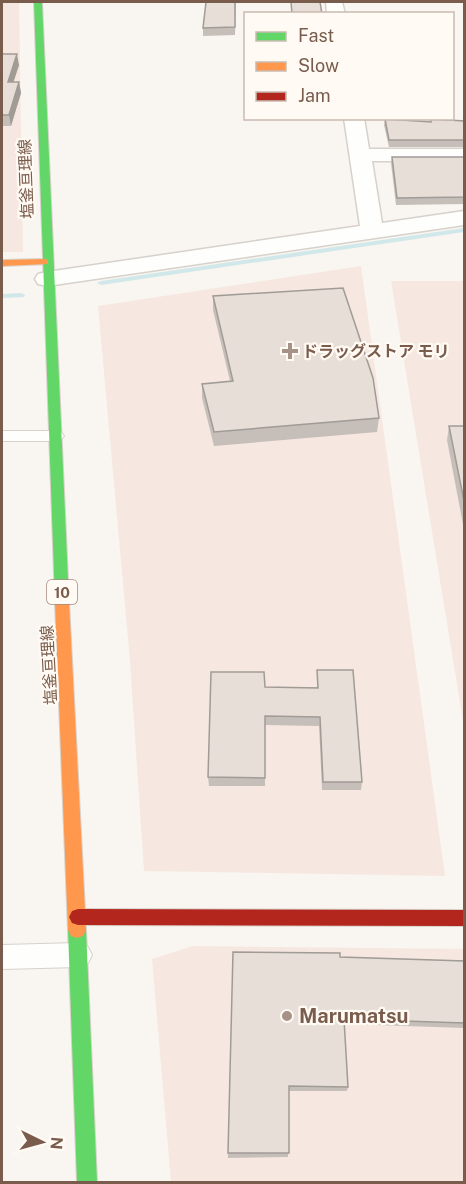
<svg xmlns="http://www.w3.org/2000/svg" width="466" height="1184" font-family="'Public Sans','Noto Sans JP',sans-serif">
  <rect width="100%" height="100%" fill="#f9f5f0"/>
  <!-- commercial -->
  <g fill="#f6e8e1">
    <path d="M2 2H19L23 252H2Z"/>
    <path d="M361 266 445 876 144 871 130 661 98 306Z"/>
    <path d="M391 281H464V727Z"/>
    <path d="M193 946 464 949V1182H171L152 959Z"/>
  </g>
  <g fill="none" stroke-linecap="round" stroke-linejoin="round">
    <!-- stream -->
    <g fill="#d0e8ea" fill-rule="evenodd">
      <path d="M464 228V232L101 285 97 283 101 281Z"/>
      <path d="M21 293 25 295 24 297 2 298V294Z"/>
    </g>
    <defs>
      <g id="lane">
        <path d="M2 431H55L61 432 64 436 61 440 55 441H2Z"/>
        <path d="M79 943 88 947 92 955 88 963 79 967 2 969V945Z"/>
      </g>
      <g id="street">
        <path d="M326 2H342L345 14H327Z"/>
        <path d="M344 118H364L369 149H464V161H372L382 223 464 211V225L47 286 38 284 35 279 38 274 47 272 360 226Z"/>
      </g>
      <g id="fast">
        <path d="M34 2H42L69 602 62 607 55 602Z"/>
        <path d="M77 922 83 924 86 930 97 1182H77L68 930 71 924Z"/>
      </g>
      <g id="slow">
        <path d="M45 259 48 260V264L2 266V260Z"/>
        <path d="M62 597 69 602 86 930 83 936 77 938 71 936 68 930 55 602Z"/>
      </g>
      <path id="jam" d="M78 909 464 910V926L78 925 72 923 69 917 72 911Z"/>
    </defs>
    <!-- lane casing -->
    <use href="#lane" stroke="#d7d1cb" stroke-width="2"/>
    <!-- street casing -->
    <use href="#street" stroke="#d7d1cb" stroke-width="3"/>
    <!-- fast casing -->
    <use href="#fast" stroke="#d9d2cb" stroke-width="2"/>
    <!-- slow casing -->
    <use href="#slow" stroke="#d9d2cb" stroke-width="2"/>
    <!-- jam casing -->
    <use href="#jam" stroke="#d9d2cb" stroke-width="2"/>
    <!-- lane -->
    <use href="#lane" fill="#fefefd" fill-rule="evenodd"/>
    <!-- street -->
    <use href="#street" fill="#fefefd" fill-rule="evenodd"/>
    <!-- fast -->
    <use href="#fast" fill="#63d668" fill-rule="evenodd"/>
    <!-- slow -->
    <use href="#slow" fill="#ff974d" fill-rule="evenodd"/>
    <!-- jam -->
    <use href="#jam" fill="#b3261e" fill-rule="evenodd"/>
  </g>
  <!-- wall -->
  <g fill="#c6bfb9">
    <path d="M236 2 235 35 203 36V28Z"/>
    <path d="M2 54 19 65 13 82H19L21 93 11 126H2Z"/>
    <path d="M385 119 430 122 431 119 465 121V147H389L384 125Z"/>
    <path d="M392 157H465V204L396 205 391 163Z"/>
    <path d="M213 296 379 418 377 432 214 446 202 398V384L230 381 213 310Z"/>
    <path d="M449 426H465V535L447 440Z"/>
    <path d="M317 670 362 782 361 790H322L319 726 265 725V786H209L208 777 265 687H317Z"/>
    <path d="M233 952 340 957 465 961V1028L344 1024 348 1087 347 1091H289L288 1157 228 1158Z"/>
  </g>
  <!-- shaded-wall -->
  <g fill="#a19b96">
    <path d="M17 54 19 65 10 93 8 82Z"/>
    <path d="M19 82 21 93 11 126 9 115Z"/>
  </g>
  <!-- building -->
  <g fill="#e6ded7" stroke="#a19b96" stroke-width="1.5">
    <path d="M206 2H235V27L203 28Z"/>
    <path d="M291 2H320L322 14H292Z"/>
    <path d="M2 54H17L8 82H19L9 115H2Z"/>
    <path d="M385 119 431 122V119L465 121V140H389Z"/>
    <path d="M392 157H465V197L397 198Z"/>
    <path d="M343 288 373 378 379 418 214 432 202 384 233 381 213 296Z"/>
    <path d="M449 426H465V506Z"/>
    <path d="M317 670H353L362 782H323L320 717 265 716V778L208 777 211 672H264L265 687 318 688Z"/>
    <path d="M233 952 340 953V957L465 961V1023L344 1019 348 1087 289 1086V1153H228Z"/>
  </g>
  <!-- markers -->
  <g fill="#a69286" stroke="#fffaf3" stroke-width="2">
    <path d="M287 342h6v6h6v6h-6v6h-6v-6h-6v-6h6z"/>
    <circle cx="287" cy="1016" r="6"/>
  </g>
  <g text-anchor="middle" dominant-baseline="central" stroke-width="4.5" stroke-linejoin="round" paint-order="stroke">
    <!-- shield labels -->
    <rect fill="#fffaf3" stroke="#a28b7f" stroke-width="1.5" x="47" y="580" width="30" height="24" rx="4.5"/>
    <g font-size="15" font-weight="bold" fill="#7a5c4d">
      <text x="62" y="592">10</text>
    </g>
    <!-- street labels -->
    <g font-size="16" fill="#7a5c4d" stroke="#fffaf3">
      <text transform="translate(26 179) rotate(-92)">塩釜亘理線</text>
      <text transform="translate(49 665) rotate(-93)">塩釜亘理線</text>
    </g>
    <!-- poi labels -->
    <g font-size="16" font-weight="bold" fill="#7a5c4d" stroke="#fffaf3" text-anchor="start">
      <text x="302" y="351">ドラッグストア モリ</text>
    </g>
    <!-- near-poi labels -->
    <g font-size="20" font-weight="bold" fill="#7a5c4d" stroke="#fffaf3" text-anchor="start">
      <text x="299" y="1016">Marumatsu</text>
    </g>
  </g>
  <!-- border -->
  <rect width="466" height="1184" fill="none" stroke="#7a5c4d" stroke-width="6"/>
  <!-- legend -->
  <rect x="244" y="12" width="210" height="108" fill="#fffaf3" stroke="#cabbb1" stroke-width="1.5"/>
  <rect x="256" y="32" width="30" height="9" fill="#63d668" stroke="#cabbb1" stroke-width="1.5"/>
  <text x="298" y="42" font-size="18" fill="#7a5c4d">Fast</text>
  <rect x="256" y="62" width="30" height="9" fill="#ff974d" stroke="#cabbb1" stroke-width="1.5"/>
  <text x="298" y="72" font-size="18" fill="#7a5c4d">Slow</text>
  <rect x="256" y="92" width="30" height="9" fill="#b3261e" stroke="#cabbb1" stroke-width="1.5"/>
  <text x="298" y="102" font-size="18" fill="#7a5c4d">Jam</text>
  <!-- north arrow -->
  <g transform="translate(42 1142) rotate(95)" stroke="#fffaf3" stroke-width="4.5" paint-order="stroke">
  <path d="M0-4.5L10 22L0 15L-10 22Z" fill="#7a5c4d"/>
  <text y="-9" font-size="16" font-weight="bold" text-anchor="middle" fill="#7a5c4d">N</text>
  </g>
</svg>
